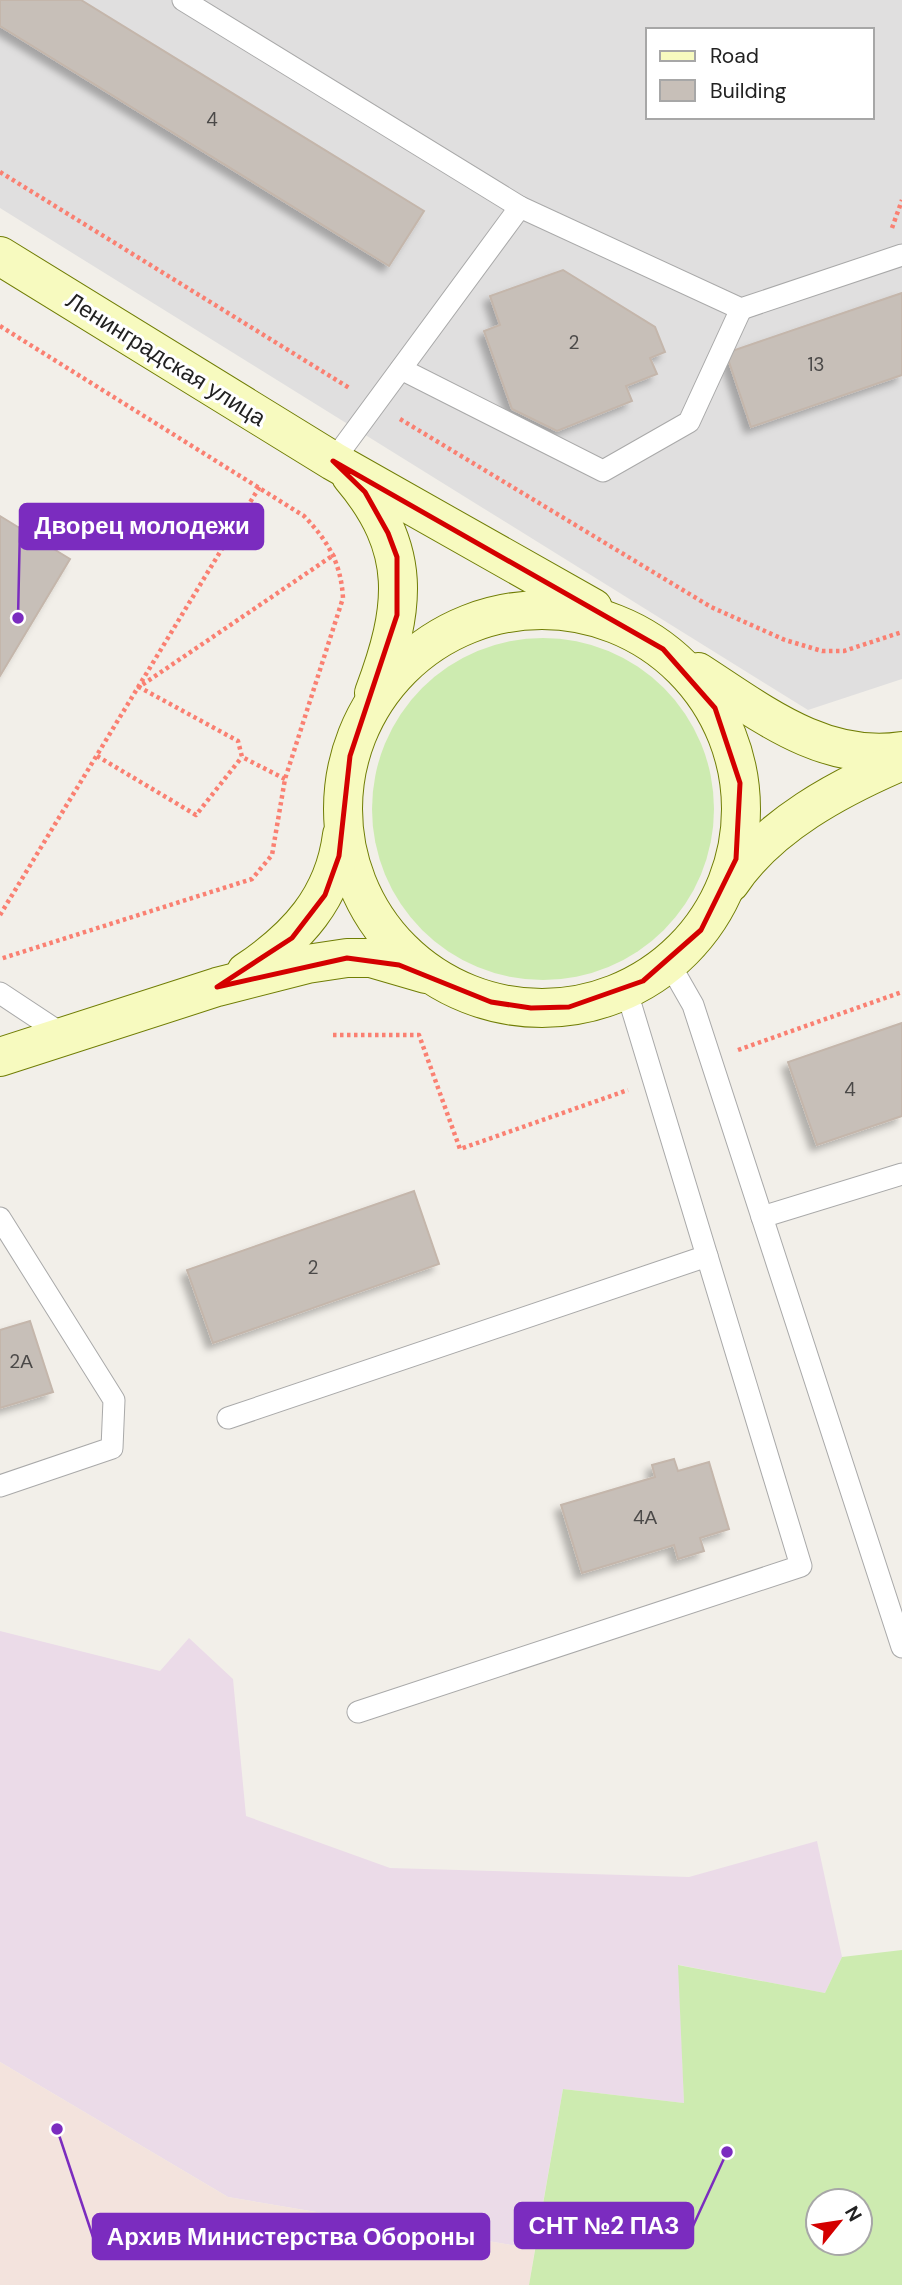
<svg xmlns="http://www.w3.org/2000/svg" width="902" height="2285" font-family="'DM Sans',sans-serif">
  <defs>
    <filter id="shadow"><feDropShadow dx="-6" dy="6" stdDeviation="3.5" flood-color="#0004"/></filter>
  </defs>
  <rect width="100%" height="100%" fill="#f2efe9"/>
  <!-- residential -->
  <path fill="#e0dfdf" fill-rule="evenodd" d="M0 0H902V679L808 710 0 208ZM648 30H872V117H648Z"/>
  <!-- industrial -->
  <path fill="#ebdbe8" d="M0 1631 160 1671 189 1638 233 1679 246 1816 390 1868 689 1877 817 1841 842 1957 825 1993 679 1965 684 2103 563 2089 535 2249 228 2197 0 2062Z"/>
  <!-- military -->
  <path fill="#f3e3dd" d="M0 2062 228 2197 535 2249 529 2285H0Z"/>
  <!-- grass -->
  <g fill="#cdebb0" fill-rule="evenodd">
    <circle cx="543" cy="809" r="171"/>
    <path d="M902 1950V2285H529L563 2089 684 2103 678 1965 825 1993 842 1957ZM818 2201H860V2243H818Z"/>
  </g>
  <!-- building -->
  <g fill="#c7bfb8" stroke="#c4b6ab" stroke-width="2" filter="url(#shadow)">
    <path d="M0 0H81L424 211 389 266 0 26Z"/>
    <path d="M563 270 655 327 665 352 650 358 657 374 626 386 632 401 557 431 512 409 484 331 500 325 490 296Z"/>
    <path d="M902 293V375L751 427 726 353Z"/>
    <path d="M0 516 70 559 0 676Z"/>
    <path d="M902 1023V1116L817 1145 788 1062Z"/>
    <path d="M414 1191 439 1264 213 1343 187 1270Z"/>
    <path d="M30 1321 53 1392 0 1408V1330Z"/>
    <path d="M674 1459 678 1471 709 1462 729 1529 700 1538 704 1551 678 1559 674 1545 582 1573 561 1505 655 1477 652 1465Z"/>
  </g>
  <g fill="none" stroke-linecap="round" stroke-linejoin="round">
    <defs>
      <g id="lane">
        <path d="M183 0 520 207"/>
        <path d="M401 369 603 471 689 422 741 309"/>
        <path d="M333 461 520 207 741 309 902 255"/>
        <path d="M669 963 693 1005 902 1647"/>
        <path d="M0 993 65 1036"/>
        <path d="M762 1217 902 1174"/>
        <path d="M0 1218 114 1400 112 1448 0 1486"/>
        <path d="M228 1418 707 1256"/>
        <path d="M358 1712 801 1566 626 989"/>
      </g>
      <g id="secondary">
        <path d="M0 256 333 461 593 608"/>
        <path d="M351 476C413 549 406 608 374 693"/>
        <circle cx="542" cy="809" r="199"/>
        <path d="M698 672C760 712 823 763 902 751"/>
        <path d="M730 883C769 825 839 788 902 761"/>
        <path d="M246 972C297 938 334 898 342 835"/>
        <path d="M0 1057 217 987 307 964 347 958H371L426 974"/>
      </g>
    </defs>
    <!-- lane casing -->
    <use href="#lane" stroke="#a9a9a9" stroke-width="23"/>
    <!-- secondary casing -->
    <use href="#secondary" stroke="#707d05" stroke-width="40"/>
    <!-- path -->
    <g stroke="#fa8072" stroke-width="4.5" stroke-dasharray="3.5 3.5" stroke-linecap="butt">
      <path d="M0 172 351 389"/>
      <path d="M892 228 902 200"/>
      <path d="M0 326 304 516C328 541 341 563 343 598L285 779 272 855 252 879 0 959"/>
      <path d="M400 419 711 607 785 640 822 651H844L902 632"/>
      <path d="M97 756 196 815 242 757"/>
      <path d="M285 779 242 757 238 741 139 687 335 554"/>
      <path d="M0 915 260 486"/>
      <path d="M333 1035H419L460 1149 628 1090"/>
      <path d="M738 1050 902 992"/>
    </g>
    <!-- lane -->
    <use href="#lane" stroke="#fff" stroke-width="21"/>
    <!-- secondary -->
    <use href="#secondary" stroke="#f7fabf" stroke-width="38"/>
  </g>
  <!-- marked area -->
  <path fill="none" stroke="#d40000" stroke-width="5" stroke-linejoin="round" d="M333 461 663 649 715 708 740 783 736 859 701 930 643 981 569 1007 531 1008 491 1002 399 965 347 958 217 987 292 938 325 895 339 856 350 756 397 615V557L388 533 365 492Z"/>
  <g text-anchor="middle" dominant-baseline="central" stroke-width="6" stroke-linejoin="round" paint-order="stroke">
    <!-- number labels -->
    <g font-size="19" fill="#4b4948">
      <text x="212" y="119">4</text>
      <text x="574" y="342">2</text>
      <text x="816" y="364">13</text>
      <text x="850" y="1089">4</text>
      <text x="313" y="1267">2</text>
      <text x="21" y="1361">2А</text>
      <text x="645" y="1517">4А</text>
    </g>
    <!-- street labels -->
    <g font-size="23" fill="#222" stroke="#fff">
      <text transform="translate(166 359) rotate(32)">Ленинградская улица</text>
    </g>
  </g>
  <!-- callouts -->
  <path fill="none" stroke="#7b2cbf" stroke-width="2.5" d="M18 618L20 526M727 2152L693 2226M57 2129L93 2237"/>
  <g fill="#7b2cbf" stroke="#fff" stroke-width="2.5">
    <circle cx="18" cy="618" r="7"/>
    <circle cx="727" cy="2152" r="7"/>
    <circle cx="57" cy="2129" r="7"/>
  </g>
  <g fill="#7b2cbf" stroke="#7b2cbf" stroke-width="2.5">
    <rect x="20" y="504" width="243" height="45" rx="7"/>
    <rect x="515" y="2203" width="178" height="45" rx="7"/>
    <rect x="93" y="2214" width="396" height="45" rx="7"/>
  </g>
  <g font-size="24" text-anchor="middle" font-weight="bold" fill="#fff">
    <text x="142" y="534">Дворец молодежи</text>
    <text x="604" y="2234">СНТ №2 ПАЗ</text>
    <text x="291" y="2245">Архив Министерства Обороны</text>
  </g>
  <!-- legend -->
  <rect x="646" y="28" width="228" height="91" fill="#ffffff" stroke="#a7a7a7" stroke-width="2"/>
  <rect x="660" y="51" width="35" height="10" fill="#f7fabf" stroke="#a7a7a7" stroke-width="2"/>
  <text x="710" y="63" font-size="21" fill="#222222">Road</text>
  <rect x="660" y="80" width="35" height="21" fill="#c7bfb8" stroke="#a7a7a7" stroke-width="2"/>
  <text x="710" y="98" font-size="21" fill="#222222">Building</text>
  <!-- north arrow -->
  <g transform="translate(839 2222) rotate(60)"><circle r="33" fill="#ffffff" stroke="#a7a7a7" stroke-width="2"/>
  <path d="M0-5L12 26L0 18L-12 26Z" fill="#d40000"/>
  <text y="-10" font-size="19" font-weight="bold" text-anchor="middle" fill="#222222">N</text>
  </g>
</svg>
